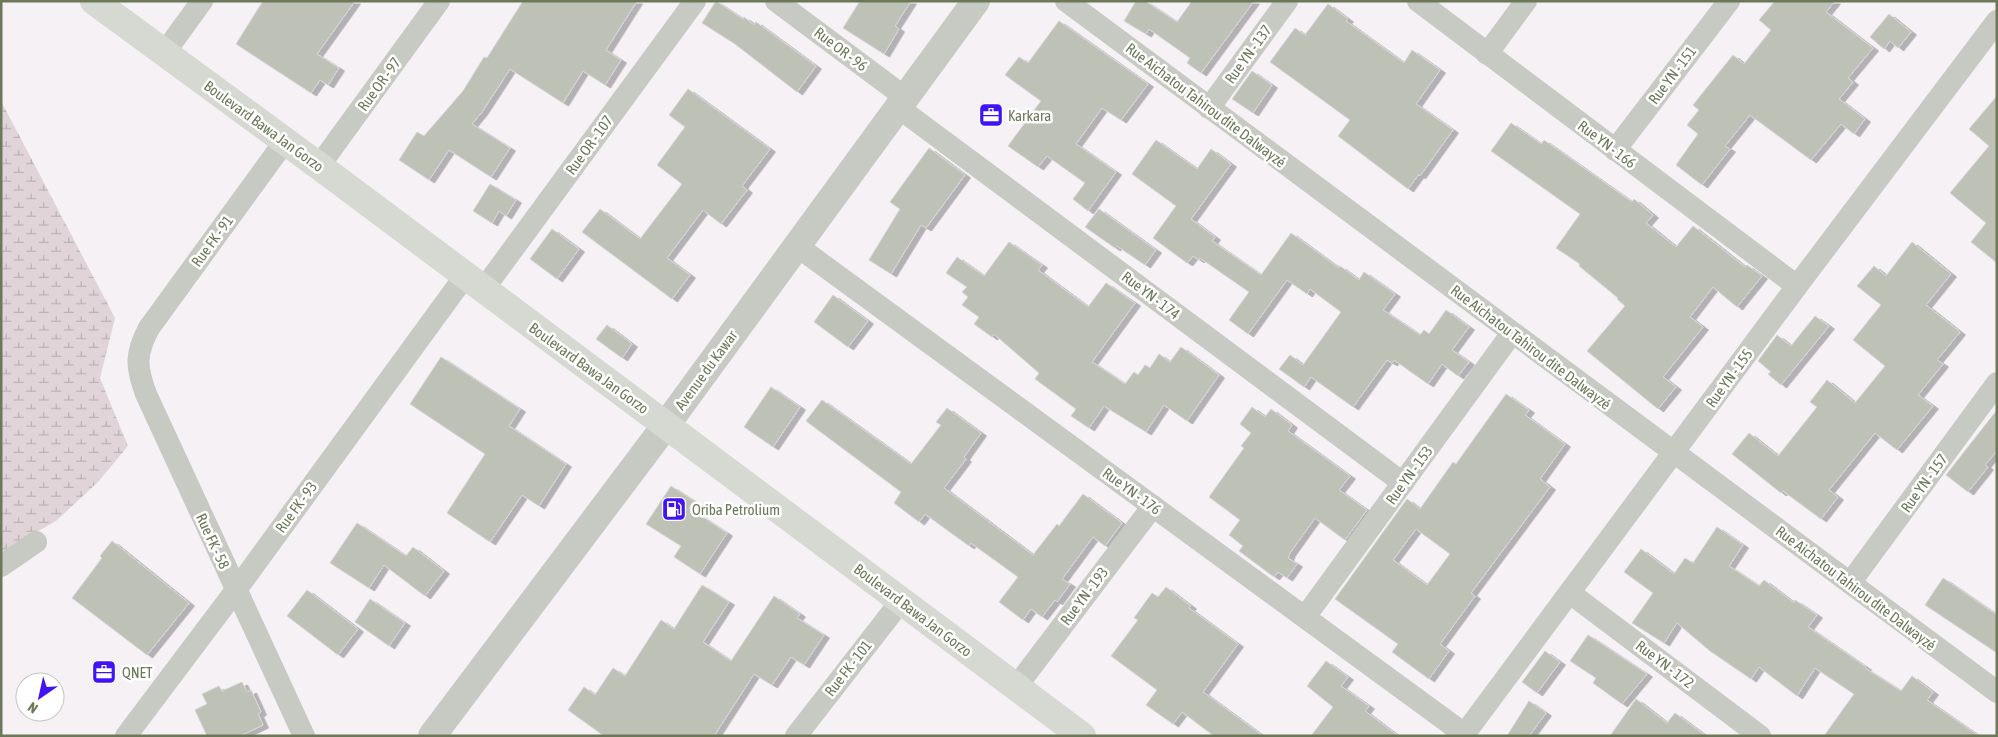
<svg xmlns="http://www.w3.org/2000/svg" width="1998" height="737" font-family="'Asap Condensed',sans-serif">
  <defs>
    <pattern id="wetland-marsh" width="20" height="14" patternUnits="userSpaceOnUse" patternTransform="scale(1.25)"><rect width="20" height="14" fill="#e0d4d9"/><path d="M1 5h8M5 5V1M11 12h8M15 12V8" fill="none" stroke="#bab1b3"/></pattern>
    <filter id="shadow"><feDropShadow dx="5.5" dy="3" stdDeviation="0" flood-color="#0004"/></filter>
  </defs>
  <rect width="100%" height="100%" fill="#f5f1f5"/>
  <!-- wetland -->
  <path fill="url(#wetland-marsh)" d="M1 101 115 318 100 378 128 446 98 482 56 521 1 552Z"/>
  <!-- building -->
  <g fill="#bdc1b6" stroke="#d6d4d6" fill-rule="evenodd" filter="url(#shadow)">
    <path d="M263 1H355L317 54 339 68 328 85 320 80 311 93 236 44Z"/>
    <path d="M523 1H637L606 50 621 60 605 85 583 71 563 103 510 69 482 112 472 124 510 148 491 177 449 150 429 180 399 160 417 132 424 136 463 91 484 57 487 58Z"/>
    <path d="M716 1 743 19 744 17 754 25 756 22 816 66 797 92 735 44 702 23Z"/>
    <path d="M860 1H911L895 26 899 29 884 54 843 28Z"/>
    <path d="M1136 1H1145L1177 22 1192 1H1254L1201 73 1187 63 1190 58 1149 29 1146 34 1124 21Z"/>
    <path d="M1775 1H1835L1826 12 1873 48 1848 78 1853 82 1839 99 1865 119 1854 134 1841 124 1811 160 1750 115 1725 146 1730 149 1702 185 1676 165 1698 134 1687 125 1699 110 1693 105 1733 55 1744 64 1771 30 1759 20Z"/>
    <path d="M1328 4 1348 19 1346 21 1404 63 1412 50 1440 70 1416 104 1453 130 1420 176 1419 174 1408 189 1338 136 1350 120 1270 62 1295 28 1305 35Z"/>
    <path d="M1889 14 1911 32 1898 48 1890 41 1884 49 1870 37Z"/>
    <path d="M1059 21 1148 84 1121 120 1102 108 1076 144 1116 172 1088 211 1073 199 1085 183 1047 156 1038 167 1008 146 1041 101 1005 75 1019 57 1028 63Z"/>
    <path d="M1252 71 1272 85 1253 113 1232 99Z"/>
    <path d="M688 89 770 149 742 186 747 190 721 224 703 210 667 258 690 275 672 299 582 232 600 209 640 239 682 184 657 165 685 127 669 115Z"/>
    <path d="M1997 96V263L1971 242 1986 223 1950 193 1989 146 1969 129Z"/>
    <path d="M1511 123 1541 144 1544 140 1632 202 1634 199 1653 215 1646 223 1676 247 1693 226 1745 267 1747 265 1762 276 1737 307 1713 287 1690 317 1703 327 1663 377 1676 387 1658 409 1587 351 1625 306 1617 299 1618 298 1579 266 1580 264 1556 248 1580 214 1491 151Z"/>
    <path d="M1156 140 1197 169 1211 149 1231 164 1191 219 1215 237 1212 241 1261 275 1291 233 1339 268 1340 266 1359 280 1364 272 1395 294 1383 310 1420 335 1424 330 1429 334 1446 310 1469 327 1452 350 1469 362 1458 376 1442 364 1428 384 1394 360 1392 363 1387 360 1353 407 1311 377 1304 387 1279 369 1290 355 1303 365 1341 312 1310 289 1307 294 1287 280 1248 334 1229 320 1249 292 1200 258 1199 260 1193 256 1187 263 1153 238 1176 206 1132 174Z"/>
    <path d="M929 148 965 175 926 228 921 225 891 274 869 260 900 209 890 202Z"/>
    <path d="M490 184 516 200 506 216 499 211 492 223 473 211Z"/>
    <path d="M1099 209 1156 250 1145 265 1117 246 1115 248 1085 227Z"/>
    <path d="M552 229 579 249 557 279 530 259Z"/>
    <path d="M1009 242 1042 265 1038 270 1088 307 1106 283 1135 303 1092 362 1125 384 1134 372 1138 375 1145 365 1150 368 1159 354 1170 362 1181 347 1219 375 1187 421 1164 405 1146 432 1104 406 1089 428 1071 416 1076 409 1035 379 1039 373 994 334 992 337 974 324 979 317 962 305 968 297 962 292 967 287 946 273 957 257 984 276Z"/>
    <path d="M1912 242 1951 274 1926 305 1960 332 1937 360 1943 364 1918 395 1933 406 1897 450 1875 433 1829 490 1838 497 1821 519 1783 491 1781 493 1732 454 1749 433 1778 456 1817 407 1810 402 1827 380 1855 403 1885 366 1853 340 1881 305 1857 286 1874 266 1886 276Z"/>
    <path d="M833 295 868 321 848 347 814 322Z"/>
    <path d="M1815 316 1829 326 1781 385 1768 374 1771 372 1758 361 1777 335 1791 346Z"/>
    <path d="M607 325 632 344 622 358 596 339Z"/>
    <path d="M441 357 520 409 509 426 566 464 539 506 522 495 490 542 447 513 485 454 410 404Z"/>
    <path d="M771 387 800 407 773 447 744 427Z"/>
    <path d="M1506 394 1529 410 1525 415 1565 444 1540 479 1550 487 1471 593 1475 596 1440 644 1449 651 1429 679 1392 652 1398 644 1335 599 1407 499 1420 509 1453 462 1456 464ZM1416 529 1450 554 1427 585 1393 560Z"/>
    <path d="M822 400 911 464 941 425 936 422 947 408 981 433 964 457 966 459 944 488 1033 555 1057 524 1059 526 1083 494 1122 523 1105 546 1093 537 1062 579 1070 584 1057 602 1055 600 1042 617 1031 609 1023 620 999 602 1018 577 971 543 969 546 925 514 919 522 894 503 901 492 806 421Z"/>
    <path d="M1252 407 1265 417 1271 409 1292 425 1288 431 1350 476 1339 490 1367 510 1345 540 1315 518 1290 553 1288 558 1297 564 1287 578 1278 572 1274 577 1239 551 1243 546 1229 535 1240 520 1209 497 1244 448 1241 446 1251 433 1240 424Z"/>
    <path d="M1997 410V451L1985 465 1988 467 1968 492 1946 475Z"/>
    <path d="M671 486 694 501 689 508 727 533 700 574 674 557 681 546 646 524Z"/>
    <path d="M357 523 406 556 413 547 444 571 425 596 384 565 369 588 330 563Z"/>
    <path d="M1717 527 1743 545 1729 566 1759 586 1764 580 1794 603 1795 600 1817 615 1808 627 1866 667 1865 668 1901 691 1912 676 1933 692 1927 700 1979 736H1824L1854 694 1815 668 1797 696 1759 667 1751 679 1710 651 1677 623 1664 643 1632 623 1653 593 1624 572 1641 549 1674 574 1685 558 1693 563Z"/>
    <path d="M112 541 189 603 147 655 72 598 102 558 100 556Z"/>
    <path d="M1943 578 1997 615V653L1925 605Z"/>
    <path d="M702 585 729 602 703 642 731 661 774 596 800 614 797 618 824 635 804 665 791 657 772 685 754 674 714 736H604L568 710 584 687 595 695 613 668 625 676 661 620 674 629Z"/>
    <path d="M1166 587 1191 606 1189 608 1238 644 1203 692 1263 736H1214L1182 712 1173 724 1146 705 1157 690 1111 656 1138 620 1134 618 1152 593 1158 597Z"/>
    <path d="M307 590 358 629 338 655 287 616Z"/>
    <path d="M370 599 405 623 389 646 355 622Z"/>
    <path d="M1588 635 1647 674 1622 704 1593 683 1596 678 1570 661Z"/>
    <path d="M1545 651 1560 662 1537 693 1522 682Z"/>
    <path d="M1326 661 1348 677 1341 686 1369 706 1365 711 1398 736H1311L1333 707 1307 686Z"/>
    <path d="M242 682 247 692 251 690 261 712 258 714 263 725 240 736H207L195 710 207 704 202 694 219 686 222 691Z"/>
    <path d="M1636 699 1667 723 1675 713 1706 736H1610Z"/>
    <path d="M1529 701 1546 713 1529 736H1507Z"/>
  </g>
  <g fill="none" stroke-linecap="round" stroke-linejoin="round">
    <!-- minor -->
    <g stroke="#c6cac2" stroke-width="22">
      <path d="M776 1 906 98"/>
      <path d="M1066 1 1997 692"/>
      <path d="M1418 1 1797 286"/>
      <path d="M165 52 202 1"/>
      <path d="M1487 54 1526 1"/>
      <path d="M899 108 1403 483"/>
      <path d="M1209 108 1287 1"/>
      <path d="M285 141 149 328C135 354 136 367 146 394L304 736"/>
      <path d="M1615 150 1729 1"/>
      <path d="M319 166 439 1"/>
      <path d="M797 246 1467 736"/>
      <path d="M483 290 695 1"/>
      <path d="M1 566 36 542"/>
      <path d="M1850 583 1997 383"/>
      <path d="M1570 593 1760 736"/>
      <path d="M1305 617 1512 333"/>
      <path d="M1016 687 1153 506"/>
      <path d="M126 736 236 590 465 276"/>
      <path d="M796 736 901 601"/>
      <path d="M1463 736 1797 286 1997 21"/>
    </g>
    <!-- tertiary -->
    <path stroke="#c6cac2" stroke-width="28" d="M432 736 666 425 976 1"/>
    <!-- secondary -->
    <path stroke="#d6d9d1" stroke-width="28" d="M94 1 319 166 1082 736"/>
  </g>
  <!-- icons -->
  <defs>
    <symbol id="office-square" viewBox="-11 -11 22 22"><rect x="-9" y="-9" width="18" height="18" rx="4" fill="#4213f3" stroke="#fff"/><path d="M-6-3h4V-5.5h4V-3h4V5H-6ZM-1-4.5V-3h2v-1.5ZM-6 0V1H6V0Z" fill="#fff"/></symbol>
    <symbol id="fuel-square" viewBox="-11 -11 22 22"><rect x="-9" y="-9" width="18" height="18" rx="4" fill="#4213f3" stroke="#fff"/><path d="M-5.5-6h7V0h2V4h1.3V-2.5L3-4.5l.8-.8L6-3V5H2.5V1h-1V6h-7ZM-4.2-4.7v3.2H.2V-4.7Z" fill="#fff"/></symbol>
  </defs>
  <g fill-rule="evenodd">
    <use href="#office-square" x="977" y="101" width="28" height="28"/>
    <use href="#fuel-square" x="660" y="495" width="28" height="28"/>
    <use href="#office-square" x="90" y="658" width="28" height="28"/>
  </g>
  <g text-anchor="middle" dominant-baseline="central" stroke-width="5" stroke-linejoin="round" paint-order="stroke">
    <!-- street labels -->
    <g font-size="15" fill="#6c7959" stroke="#fff">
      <text transform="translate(841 49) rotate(37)">Rue OR - 96</text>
      <text transform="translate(1248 54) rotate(-54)">Rue YN - 137</text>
      <text transform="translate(1672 75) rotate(-53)">Rue YN - 151</text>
      <text transform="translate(379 84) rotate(-54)">Rue OR - 97</text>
      <text transform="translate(1206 105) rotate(37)">Rue Aichatou Tahirou dite Dalwayzé</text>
      <text transform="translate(264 126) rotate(36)">Boulevard Bawa Jan Gorzo</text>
      <text transform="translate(1607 144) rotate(37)">Rue YN - 166</text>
      <text transform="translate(589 145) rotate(-54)">Rue OR - 107</text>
      <text transform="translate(212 241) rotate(-54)">Rue FK - 91</text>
      <text transform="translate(1151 295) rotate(37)">Rue YN - 174</text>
      <text transform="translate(1531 347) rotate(37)">Rue Aichatou Tahirou dite Dalwayzé</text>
      <text transform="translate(589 368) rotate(36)">Boulevard Bawa Jan Gorzo</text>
      <text transform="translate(706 370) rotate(-54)">Avenue du Kawar</text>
      <text transform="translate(1729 378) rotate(-54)">Rue YN - 155</text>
      <text transform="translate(1409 475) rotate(-54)">Rue YN - 153</text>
      <text transform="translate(1924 483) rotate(-54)">Rue YN - 157</text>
      <text transform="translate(1132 491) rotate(36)">Rue YN - 176</text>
      <text transform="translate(296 507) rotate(-54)">Rue FK - 93</text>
      <text transform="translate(213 541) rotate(65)">Rue FK - 58</text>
      <text transform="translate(1856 588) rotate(37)">Rue Aichatou Tahirou dite Dalwayzé</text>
      <text transform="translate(1084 596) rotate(-53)">Rue YN - 193</text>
      <text transform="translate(913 610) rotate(37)">Boulevard Bawa Jan Gorzo</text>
      <text transform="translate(1665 664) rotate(37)">Rue YN - 172</text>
      <text transform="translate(848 668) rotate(-52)">Rue FK - 101</text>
    </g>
    <!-- poi labels -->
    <g font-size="15" fill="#6c7959" stroke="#fff" text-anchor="start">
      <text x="1008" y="115">Karkara</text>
      <text x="692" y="509">Oriba Petrolium</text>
      <text x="122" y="672">QNET</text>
    </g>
  </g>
  <!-- border -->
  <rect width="1998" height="737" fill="none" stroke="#6c7959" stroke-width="5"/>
  <!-- north arrow -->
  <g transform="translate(40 697) rotate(214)"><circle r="24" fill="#ffffff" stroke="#c4c9bd"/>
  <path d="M0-4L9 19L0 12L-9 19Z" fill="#4213f3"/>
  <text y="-8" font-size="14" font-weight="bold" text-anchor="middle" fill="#6c7959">N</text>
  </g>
</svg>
